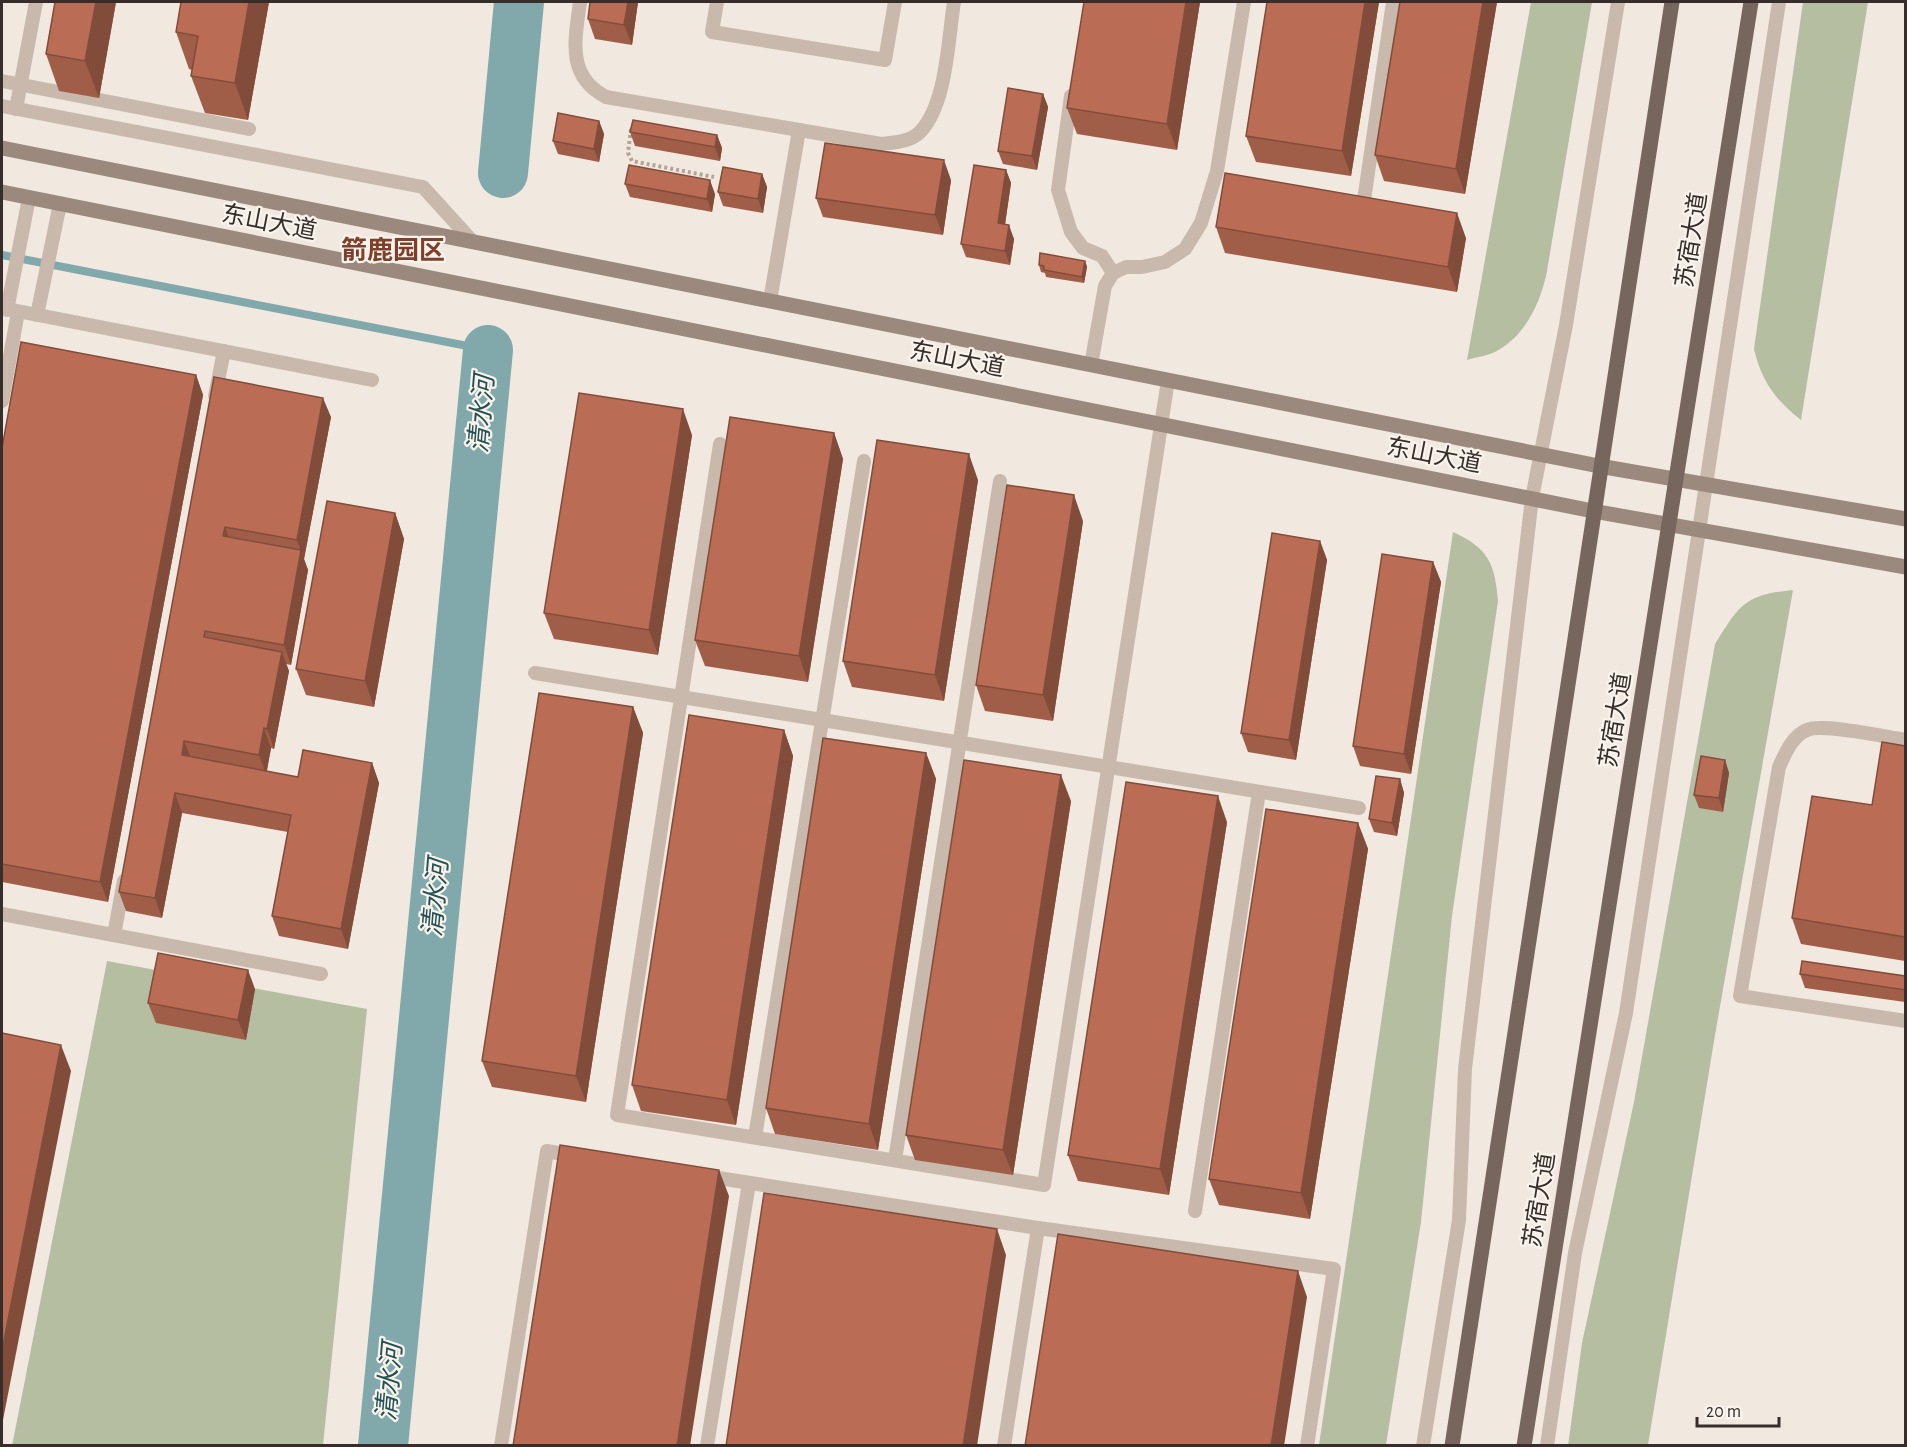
<svg xmlns="http://www.w3.org/2000/svg" width="1907" height="1447" font-family="'Alegreya Sans','Noto Sans SC',sans-serif">
  <rect width="100%" height="100%" fill="#f1e9e0"/>
  <!-- green -->
  <g fill="#b5bea1">
    <path d="M1531 2H1592L1547 271C1541 302 1525 337 1495 352 1487 356 1476 357 1467 360Z"/>
    <path d="M1803 2H1868L1801 420C1776 401 1761 380 1754 349Z"/>
    <path d="M1453 532C1488 548 1495 563 1498 601L1452 916 1421 1222 1386 1445H1319Z"/>
    <path d="M1793 590 1715 1035 1648 1445 1568 1446 1582 1343 1634 1102 1715 644C1740 604 1745 595 1793 590Z"/>
    <path d="M107 961 367 1009 323 1445 12 1446Z"/>
  </g>
  <g fill="none" stroke-linecap="round" stroke-linejoin="round">
    <!-- stream -->
    <path stroke="#81a9ab" stroke-width="8" d="M2 255 488 350"/>
    <!-- river -->
    <g stroke="#81a9ab" stroke-width="50">
      <path d="M503 173 519 2"/>
      <path d="M383 1446 488 350"/>
    </g>
    <!-- path -->
    <path stroke="#b4a397" stroke-width="4" stroke-dasharray="3 3" stroke-linecap="butt" d="M631 129 628 153 632 161 714 177"/>
    <!-- service -->
    <g stroke="#c8b9ac" stroke-width="14">
      <path d="M580 2C575 40 566 76 606 97L881 144C895 142 910 142 920 132 947 104 948 39 954 2"/>
      <path d="M717 2 712 32 885 60 895 2"/>
      <path d="M2 81 249 129"/>
      <path d="M1071 96 1058 190 1071 232 1083 248 1102 256 1113 273"/>
      <path d="M2 106 423 187 473 242"/>
      <path d="M16 109 36 2"/>
      <path d="M1350 204 1364 200 1393 2"/>
      <path d="M770 301 799 130"/>
      <path d="M2 308 372 380"/>
      <path d="M7 310 29 198"/>
      <path d="M37 315 60 204"/>
      <path d="M1091 365 1105 286 1113 273 1126 267H1142L1165 262 1185 249 1201 223 1217 171 1244 2"/>
      <path d="M215 396 224 351"/>
      <path d="M2 401 18 312"/>
      <path d="M720 444 617 1115 1044 1185 1168 380"/>
      <path d="M535 673 1359 808"/>
      <path d="M1906 740C1885 737 1823 723 1807 730 1792 736 1785 754 1779 767L1740 996 1906 1021"/>
      <path d="M2 914 321 974"/>
      <path d="M114 935 124 881"/>
      <path d="M755 1137 864 461"/>
      <path d="M895 1160 1000 481"/>
      <path d="M706 1176 1038 1228 1334 1269 1307 1446"/>
      <path d="M1195 1211 1259 792"/>
      <path d="M501 1446 547 1151 574 1156"/>
      <path d="M707 1446 749 1183"/>
      <path d="M1004 1446 1038 1228"/>
      <path d="M1423 1446 1459 1220 1465 1069 1532 498 1566 325 1618 2"/>
      <path d="M1547 1446 1575 1253 1626 1013 1779 2"/>
    </g>
    <!-- secondary -->
    <g stroke="#9b897e" stroke-width="15">
      <path d="M2 148 1599 466 1906 519"/>
      <path d="M2 192 1593 511 1906 567"/>
    </g>
    <!-- primary -->
    <g stroke="#77665d" stroke-width="15">
      <path d="M1452 1446 1672 2"/>
      <path d="M1524 1446 1751 2"/>
    </g>
  </g>
  <!-- wall -->
  <g fill="#a05e48">
    <path d="M55 2H116L99 98 59 91 46 54Z"/>
    <path d="M181 2H269L248 120 205 113 191 76 192 70 189 69 176 32Z"/>
    <path d="M590 2H638L632 45 595 39 588 19Z"/>
    <path d="M1084 2H1200L1177 150 1077 134 1067 108Z"/>
    <path d="M1267 2H1379L1351 176 1256 162 1246 136Z"/>
    <path d="M1400 2H1497L1465 194 1384 181 1375 155Z"/>
    <path d="M1043 94 1048 107 1037 170 1003 164 998 151Z"/>
    <path d="M599 121 604 134 599 162 558 154 553 141Z"/>
    <path d="M630 132 717 135 722 148 720 161 635 146Z"/>
    <path d="M1006 170 1011 183 1005 225 1014 239 1010 265 966 257 961 244Z"/>
    <path d="M762 174 767 187 763 213 723 206 718 192Z"/>
    <path d="M951 180 943 235 823 217 816 198Z"/>
    <path d="M625 184 715 194 712 212 630 197Z"/>
    <path d="M1216 227 1466 238 1457 292 1225 253Z"/>
    <path d="M1085 261 1087 267 1084 283 1046 277 1045 273 1041 272 1039 265Z"/>
    <path d="M196 375 203 395 108 902 2 882V448Z"/>
    <path d="M214 377 331 417 304 559 308 570 291 665 286 664 289 671 274 749 271 748 267 771 298 777 372 763 379 783 348 949 279 936 272 916 288 832 182 813 162 918 126 911 119 892Z"/>
    <path d="M834 433 843 459 808 682 705 666 695 640Z"/>
    <path d="M692 435 658 655 554 639 544 613Z"/>
    <path d="M978 480 944 701 852 687 843 661Z"/>
    <path d="M395 513 404 539 374 707 306 695 296 669Z"/>
    <path d="M1083 521 1053 721 985 711 976 685Z"/>
    <path d="M1320 541 1327 560 1296 760 1248 752 1241 733Z"/>
    <path d="M1433 562 1441 582 1411 774 1360 766 1353 746Z"/>
    <path d="M633 707 643 733 586 1102 492 1087 482 1061Z"/>
    <path d="M784 730 793 756 736 1125 641 1111 632 1085Z"/>
    <path d="M1905 746V961L1801 944 1792 918 1872 805Z"/>
    <path d="M926 753 936 779 878 1150 775 1134 766 1108Z"/>
    <path d="M1725 760 1729 773 1723 812 1699 808 1694 795Z"/>
    <path d="M1400 779 1404 793 1397 836 1374 832 1369 819Z"/>
    <path d="M1071 801 1013 1175 915 1160 906 1135Z"/>
    <path d="M1227 822 1169 1195 1078 1181 1068 1155Z"/>
    <path d="M1358 823 1368 849 1310 1219 1219 1205 1209 1179Z"/>
    <path d="M1800 974 1905 976V1002L1805 988Z"/>
    <path d="M255 989 246 1040 156 1023 148 1003Z"/>
  </g>
  <!-- shaded-wall -->
  <g fill="#824c3b">
    <path d="M96 2H116L99 98 85 61Z"/>
    <path d="M249 2H269L248 120 235 83Z"/>
    <path d="M628 2H638L632 45 624 25Z"/>
    <path d="M1186 2H1200L1177 150 1167 124Z"/>
    <path d="M1365 2H1379L1351 176 1342 151Z"/>
    <path d="M1483 2H1497L1465 194 1456 169Z"/>
    <path d="M1043 94 1048 107 1037 170 1032 156Z"/>
    <path d="M599 121 604 134 599 162 594 149Z"/>
    <path d="M717 135 722 148 720 161 715 147Z"/>
    <path d="M944 160 951 180 943 235 935 215Z"/>
    <path d="M1006 170 1011 183 1003 237 998 223Z"/>
    <path d="M762 174 767 187 763 213 758 199Z"/>
    <path d="M710 180 715 194 712 212 707 199Z"/>
    <path d="M1457 213 1466 238 1457 292 1448 267Z"/>
    <path d="M1009 225 1014 239 1010 265 1005 251Z"/>
    <path d="M1085 261 1087 267 1084 283 1082 277Z"/>
    <path d="M196 375 203 395 108 902 100 882Z"/>
    <path d="M323 398 331 417 304 559 308 570 291 665 284 645 301 551 297 540Z"/>
    <path d="M683 409 692 435 658 655 649 630Z"/>
    <path d="M834 433 843 459 808 682 799 656Z"/>
    <path d="M969 454 978 480 944 701 935 675Z"/>
    <path d="M1074 495 1083 521 1053 721 1043 695Z"/>
    <path d="M395 513 404 539 374 707 365 681Z"/>
    <path d="M225 527 232 546 223 536Z"/>
    <path d="M1320 541 1327 560 1296 760 1289 740Z"/>
    <path d="M1433 562 1441 582 1411 774 1404 754Z"/>
    <path d="M282 652 289 671 274 749 267 729Z"/>
    <path d="M633 707 643 733 586 1102 576 1076Z"/>
    <path d="M264 728 271 748 266 774 259 755Z"/>
    <path d="M784 730 793 756 736 1125 727 1100Z"/>
    <path d="M184 741 192 760 182 755Z"/>
    <path d="M926 753 936 779 878 1150 869 1124Z"/>
    <path d="M1725 760 1729 773 1723 812 1719 798Z"/>
    <path d="M372 763 379 783 348 949 341 929Z"/>
    <path d="M1061 775 1071 801 1013 1175 1003 1150Z"/>
    <path d="M1400 779 1404 793 1397 836 1392 823Z"/>
    <path d="M175 793 182 813 162 918 155 898Z"/>
    <path d="M1218 796 1227 822 1169 1195 1160 1169Z"/>
    <path d="M1358 823 1368 849 1310 1219 1301 1193Z"/>
    <path d="M248 970 255 989 246 1040 238 1020Z"/>
    <path d="M61 1045 71 1071 2 1425V1351Z"/>
    <path d="M719 1170 729 1196 690 1446H677Z"/>
    <path d="M997 1229 1006 1255 977 1446H963Z"/>
    <path d="M1298 1271 1307 1297 1284 1446H1271Z"/>
  </g>
  <!-- building -->
  <g fill="#ba6d54" stroke="#824c3b" stroke-width="1.5">
    <path d="M55 2H96L85 61 46 54Z"/>
    <path d="M181 2H249L235 83 191 76 198 36 176 32Z"/>
    <path d="M590 2H628L624 25 588 19Z"/>
    <path d="M1084 2H1186L1167 124 1067 108Z"/>
    <path d="M1267 2H1365L1342 151 1246 136Z"/>
    <path d="M1400 2H1483L1456 169 1375 155Z"/>
    <path d="M1008 88 1043 94 1032 156 998 151Z"/>
    <path d="M558 113 599 121 594 149 553 141Z"/>
    <path d="M633 120 717 135 715 147 630 132Z"/>
    <path d="M825 143 944 160 935 215 816 198Z"/>
    <path d="M629 165 710 180 707 199 625 184Z"/>
    <path d="M974 165 1006 170 998 223 1009 225 1005 251 961 244Z"/>
    <path d="M723 167 762 174 758 199 718 192Z"/>
    <path d="M1225 173 1457 213 1448 267 1216 227Z"/>
    <path d="M1040 253 1085 261 1082 277 1044 270V266L1039 265Z"/>
    <path d="M21 342 196 375 100 882 2 864V448Z"/>
    <path d="M214 377 323 398 297 540 225 527 223 536 301 550 284 645 205 631 204 637 282 652 267 729 264 728 259 755 184 741 182 755 298 777 303 750 372 763 341 929 272 916 291 815 175 793 155 898 119 892Z"/>
    <path d="M579 393 683 409 649 630 544 613Z"/>
    <path d="M730 417 834 433 799 656 695 640Z"/>
    <path d="M877 440 969 454 935 675 843 661Z"/>
    <path d="M1007 485 1074 495 1043 695 976 685Z"/>
    <path d="M327 501 395 513 365 681 296 669Z"/>
    <path d="M1272 533 1320 541 1289 740 1241 733Z"/>
    <path d="M1382 554 1433 562 1404 754 1353 746Z"/>
    <path d="M539 693 633 707 576 1076 482 1061Z"/>
    <path d="M689 715 784 730 727 1100 632 1085Z"/>
    <path d="M823 738 926 753 869 1124 766 1108Z"/>
    <path d="M1882 742 1905 746V937L1792 918 1812 796 1872 805Z"/>
    <path d="M1701 756 1725 760 1719 798 1694 795Z"/>
    <path d="M964 760 1061 775 1003 1150 906 1135Z"/>
    <path d="M1376 776 1400 779 1392 823 1369 819Z"/>
    <path d="M1126 782 1218 796 1160 1169 1068 1155Z"/>
    <path d="M1266 809 1358 823 1301 1193 1209 1179Z"/>
    <path d="M158 953 248 970 238 1020 148 1003Z"/>
    <path d="M1802 961 1905 976V990L1800 974Z"/>
    <path d="M2 1033 61 1045 2 1351Z"/>
    <path d="M560 1145 719 1170 677 1446H513Z"/>
    <path d="M764 1193 997 1229 963 1446H726Z"/>
    <path d="M1058 1234 1298 1271 1271 1446H1025Z"/>
  </g>
  <g text-anchor="middle" dominant-baseline="central" stroke-width="4.5" stroke-linejoin="round" paint-order="stroke">
    <!-- street labels -->
    <g font-size="24" fill="#372e2b" stroke="#f9f3ec">
      <text transform="translate(269 223) rotate(11)">东山大道</text>
      <text transform="translate(1692 240) rotate(-81)">苏宿大道</text>
      <text transform="translate(957 360) rotate(11)">东山大道</text>
      <text transform="translate(1434 456) rotate(11)">东山大道</text>
      <text transform="translate(1616 720) rotate(-81)">苏宿大道</text>
      <text transform="translate(1540 1200) rotate(-81)">苏宿大道</text>
    </g>
    <!-- neighbourhood labels -->
    <g font-size="26" font-weight="bold" fill="#7e3f2b" stroke="#f9f3ec">
      <text x="393" y="251">箭鹿园区</text>
    </g>
    <!-- water labels -->
    <g font-size="26" font-style="italic" fill="#245154" stroke="#f9f3ec">
      <text transform="translate(482 414) rotate(-85)">清水河</text>
      <text transform="translate(436 898) rotate(-85)">清水河</text>
      <text transform="translate(390 1382) rotate(-85)">清水河</text>
    </g>
  </g>
  <!-- border -->
  <rect width="1907" height="1447" fill="none" stroke="#372e2b" stroke-width="6"/>
  <!-- scale -->
  <path d="M1697 1417v9h82v-9" fill="none" stroke="#372e2b" stroke-width="3"/>
  <text x="1706" y="1417" font-size="18" fill="#372e2b" stroke="#f9f3ec" stroke-width="4.5" paint-order="stroke">20 m</text>
</svg>
